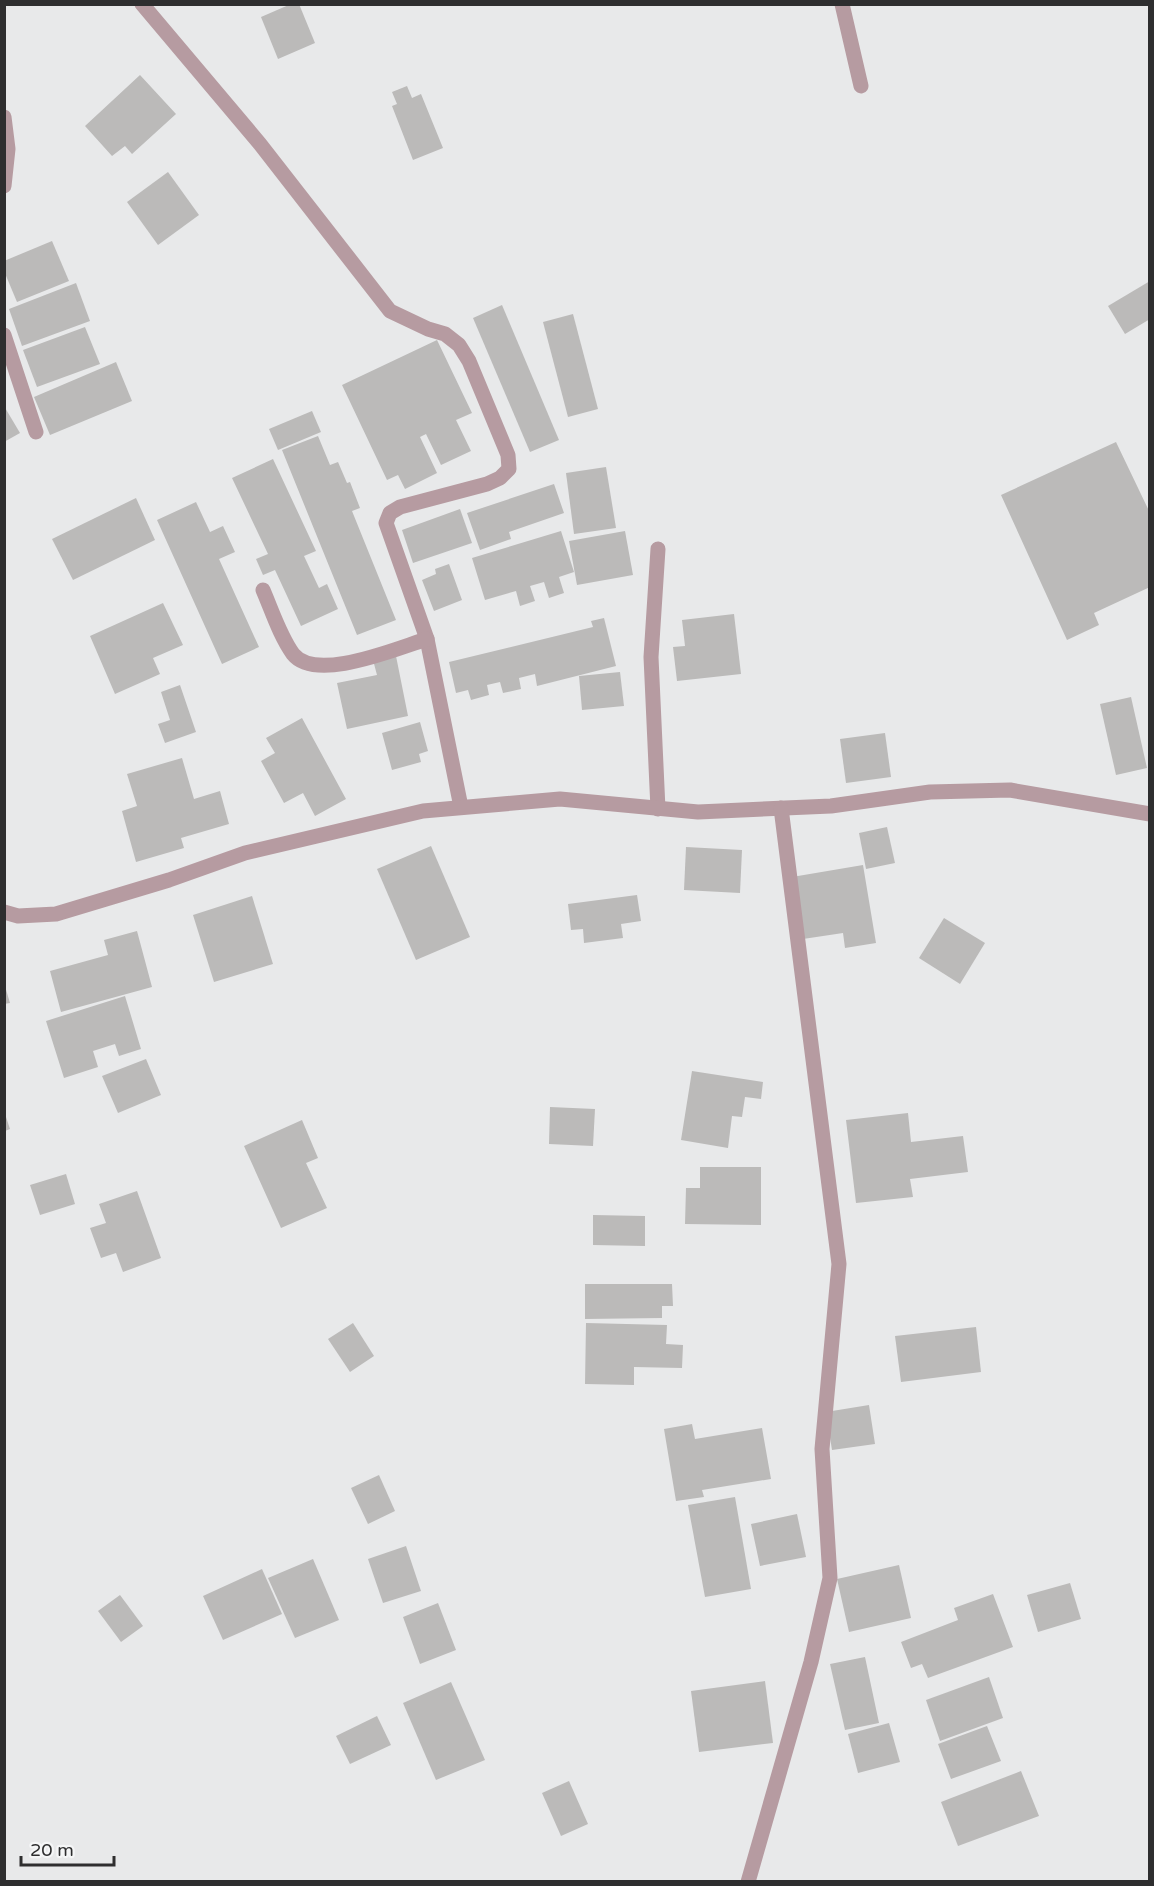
<svg xmlns="http://www.w3.org/2000/svg" width="1154" height="1886" font-family="'Varela Round',sans-serif">
  <rect width="100%" height="100%" fill="#e8e9ea"/>
  <!-- building -->
  <g fill="#bbbab9">
    <path d="M291 4H299L315 43 278 59 261 17Z"/>
    <path d="M140 75 176 114 132 154 125 146 112 156 85 126Z"/>
    <path d="M407 86 412 98 421 94 443 148 413 160 392 106 397 104 392 92Z"/>
    <path d="M168 172 199 215 158 245 127 202Z"/>
    <path d="M52 241 69 281 17 302 4 271V261Z"/>
    <path d="M1150 281V319L1125 334 1108 306Z"/>
    <path d="M76 283 90 321 22 346 9 309Z"/>
    <path d="M502 305 559 440 530 452 473 318Z"/>
    <path d="M573 314 598 409 568 417 543 322Z"/>
    <path d="M85 327 100 364 37 387 23 350Z"/>
    <path d="M437 340 472 413 456 420 471 451 441 465 426 434 420 437 437 473 405 489 398 475 387 480 342 385Z"/>
    <path d="M116 362 132 401 50 435 34 397Z"/>
    <path d="M4 406 20 433 4 442Z"/>
    <path d="M312 411 321 432 278 450 269 429Z"/>
    <path d="M318 436 330 465 338 462 347 483 350 482 360 508 352 511 396 620 357 635 282 450Z"/>
    <path d="M1116 442 1150 513V587L1094 613 1099 625 1067 640 1001 495Z"/>
    <path d="M273 459 316 551 304 556 319 588 327 584 338 609 301 626 275 570 263 575 256 559 268 554 232 478Z"/>
    <path d="M606 467 616 528 574 534 566 473Z"/>
    <path d="M554 484 564 513 509 532 511 539 480 550 467 513Z"/>
    <path d="M136 498 155 540 73 580 52 539Z"/>
    <path d="M196 502 210 532 223 526 235 552 219 559 259 647 222 664 157 520Z"/>
    <path d="M460 509 472 543 413 563 402 530Z"/>
    <path d="M561 531 574 572 559 577 564 593 549 598 544 582 530 586 535 601 520 606 516 591 485 600 472 558Z"/>
    <path d="M625 531 633 575 577 585 569 541Z"/>
    <path d="M449 564 462 600 434 611 422 580 436 574 435 569Z"/>
    <path d="M163 603 183 645 153 658 160 674 115 694 90 636Z"/>
    <path d="M734 614 741 674 677 681 673 647 685 646 682 620Z"/>
    <path d="M604 618 616 666 537 686 535 674 519 678 521 689 503 693 500 682 487 685 489 695 471 700 468 690 456 693 449 662 593 627 591 621Z"/>
    <path d="M396 656 408 716 347 729 337 683 377 675 373 660Z"/>
    <path d="M620 672 624 706 582 710 579 676Z"/>
    <path d="M180 685 196 732 165 743 158 724 170 720 161 692Z"/>
    <path d="M1131 697 1147 768 1116 775 1100 704Z"/>
    <path d="M302 718 346 799 315 816 303 793 284 803 261 761 275 753 266 738Z"/>
    <path d="M420 722 428 751 419 754 421 762 392 770 382 733Z"/>
    <path d="M885 733 891 777 846 783 840 739Z"/>
    <path d="M182 758 194 799 220 791 229 824 181 838 184 848 136 862 122 811 137 806 127 774Z"/>
    <path d="M887 827 895 863 866 869 859 833Z"/>
    <path d="M431 846 470 937 416 960 377 869Z"/>
    <path d="M686 847 742 850 740 893 684 890Z"/>
    <path d="M863 865 876 943 845 948 843 933 803 939 792 877Z"/>
    <path d="M637 895 641 921 621 924 623 938 584 943 583 929 571 930 568 904Z"/>
    <path d="M252 896 273 964 214 982 193 915Z"/>
    <path d="M944 918 985 943 960 984 919 958Z"/>
    <path d="M137 931 152 987 61 1012 50 971 108 955 104 940Z"/>
    <path d="M4 983 10 1003 4 1004Z"/>
    <path d="M125 996 141 1049 119 1056 115 1044 93 1051 98 1067 64 1078 46 1021Z"/>
    <path d="M146 1059 161 1095 118 1113 102 1076Z"/>
    <path d="M692 1071 763 1082 761 1099 745 1097 742 1117 732 1116 728 1148 681 1140Z"/>
    <path d="M550 1107 595 1109 593 1146 549 1144Z"/>
    <path d="M908 1113 911 1142 963 1136 968 1172 910 1179 913 1197 856 1203 846 1120Z"/>
    <path d="M5 1114 10 1129 5 1131Z"/>
    <path d="M302 1120 318 1158 306 1163 327 1208 281 1228 244 1146Z"/>
    <path d="M700 1167H761V1225L685 1224 686 1188H700Z"/>
    <path d="M66 1174 75 1204 40 1215 30 1185Z"/>
    <path d="M137 1191 161 1258 123 1272 116 1253 101 1258 90 1228 106 1223 99 1204Z"/>
    <path d="M593 1215 645 1216V1246L593 1245Z"/>
    <path d="M585 1284H672L673 1306H662V1318L585 1319Z"/>
    <path d="M353 1323 374 1356 350 1372 328 1339Z"/>
    <path d="M586 1323 667 1325 666 1344 683 1345 682 1368 634 1367V1385L585 1384Z"/>
    <path d="M976 1327 981 1372 901 1382 895 1336Z"/>
    <path d="M869 1405 875 1444 832 1450 826 1412Z"/>
    <path d="M692 1424 695 1439 762 1428 771 1479 702 1490 704 1497 676 1501 664 1429Z"/>
    <path d="M379 1475 395 1511 368 1524 351 1488Z"/>
    <path d="M735 1497 751 1589 705 1597 688 1505Z"/>
    <path d="M797 1514 806 1557 760 1566 751 1524Z"/>
    <path d="M406 1546 421 1591 383 1603 368 1559Z"/>
    <path d="M313 1559 339 1620 295 1638 268 1578Z"/>
    <path d="M899 1565 911 1618 849 1632 837 1579Z"/>
    <path d="M262 1569 282 1614 223 1640 203 1596Z"/>
    <path d="M1070 1583 1081 1619 1038 1632 1027 1595Z"/>
    <path d="M993 1594 1013 1647 928 1678 922 1664 911 1668 901 1642 958 1620 954 1608Z"/>
    <path d="M120 1595 143 1626 121 1642 98 1611Z"/>
    <path d="M438 1603 456 1650 420 1664 403 1617Z"/>
    <path d="M865 1657 879 1723 845 1730 830 1664Z"/>
    <path d="M989 1677 1003 1718 940 1741 926 1700Z"/>
    <path d="M765 1681 773 1743 699 1752 691 1691Z"/>
    <path d="M451 1682 485 1760 436 1780 403 1703Z"/>
    <path d="M377 1716 391 1745 350 1764 336 1736Z"/>
    <path d="M889 1723 900 1762 858 1773 848 1734Z"/>
    <path d="M987 1726 1001 1761 951 1779 938 1744Z"/>
    <path d="M1021 1771 1039 1816 958 1846 941 1802Z"/>
    <path d="M569 1781 588 1824 561 1836 542 1793Z"/>
  </g>
  <g fill="none" stroke-linecap="round" stroke-linejoin="round">
    <!-- minor -->
    <g stroke="#b69ba1" stroke-width="15">
      <path d="M142 4 260 144 390 311 428 329 445 334 459 345 469 361 508 455 509 469 500 478 487 484 400 507 390 513 386 523 427 639 461 807"/>
      <path d="M842 4 861 86"/>
      <path d="M4 117 8 149 4 186"/>
      <path d="M4 335 36 432"/>
      <path d="M658 549 651 657 658 809"/>
      <path d="M263 590C272 611 280 636 293 654 316 683 397 648 427 639"/>
      <path d="M4 912 18 916 56 914 169 880 245 853 423 811 560 799 698 812 831 806 930 792 1010 790 1150 814"/>
      <path d="M748 1882 811 1662 830 1578 822 1449 839 1264 781 808"/>
    </g>
  </g>
  <!-- border -->
  <rect width="1154" height="1886" fill="none" stroke="#2e2e2f" stroke-width="12"/>
  <!-- scale -->
  <path d="M21 1856v9h93v-9" fill="none" stroke="#2e2e2f" stroke-width="3"/>
  <text x="30" y="1856" font-size="18" fill="#2e2e2f" stroke="#f5f6f7" stroke-width="4.5" paint-order="stroke">20 m</text>
</svg>
